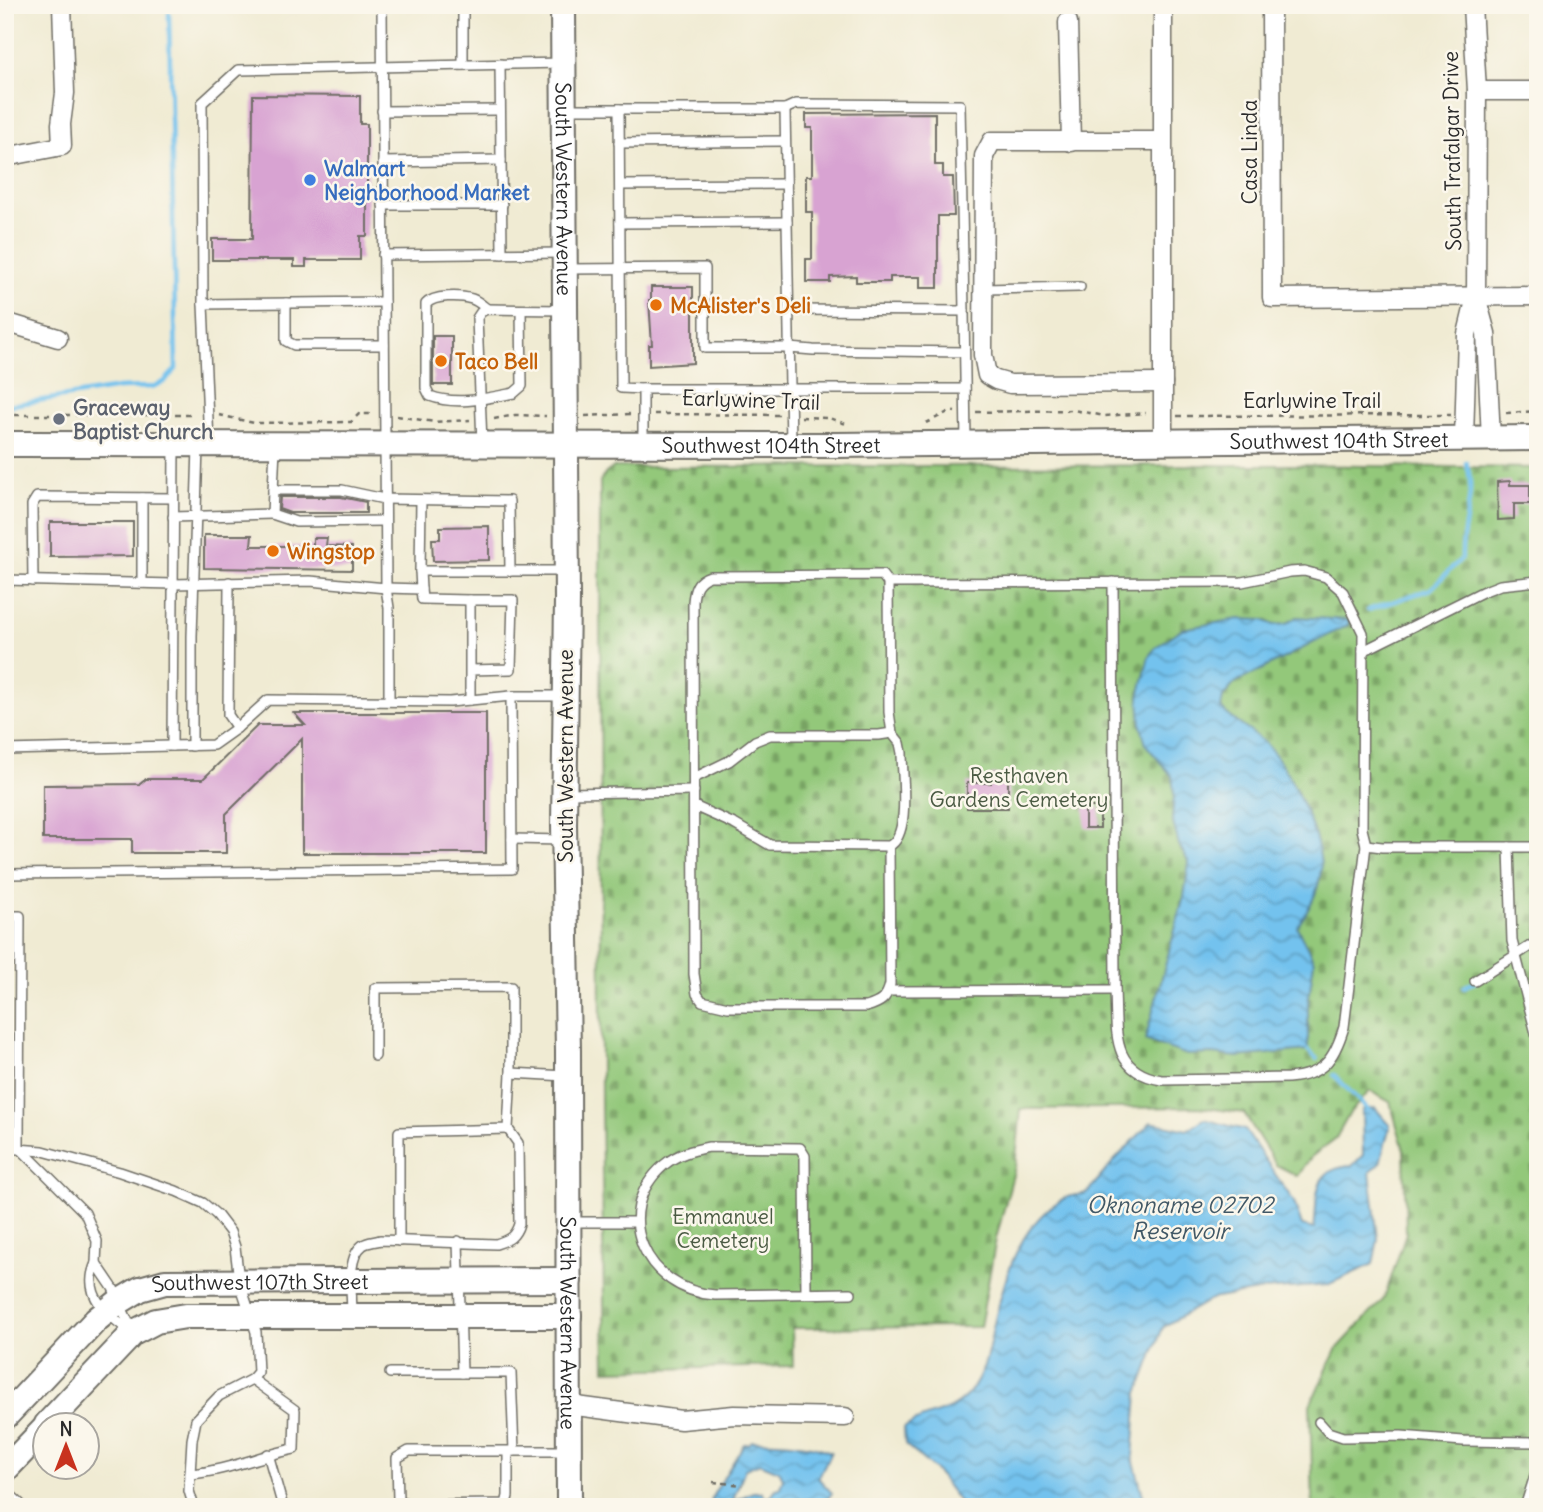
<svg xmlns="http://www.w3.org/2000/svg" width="1543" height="1512" font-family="Delius,sans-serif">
  <defs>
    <pattern id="cemetery-stones" width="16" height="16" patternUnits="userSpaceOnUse" patternTransform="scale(1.75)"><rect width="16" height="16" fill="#93c87a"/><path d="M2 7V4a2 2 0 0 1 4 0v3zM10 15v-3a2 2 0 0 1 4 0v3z" fill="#78a364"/></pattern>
    <pattern id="water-waves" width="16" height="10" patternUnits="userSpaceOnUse" patternTransform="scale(1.75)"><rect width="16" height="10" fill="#73c2ee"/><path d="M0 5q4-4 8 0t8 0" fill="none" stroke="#5f9ec1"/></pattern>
  </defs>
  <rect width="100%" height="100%" fill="#fbf7ec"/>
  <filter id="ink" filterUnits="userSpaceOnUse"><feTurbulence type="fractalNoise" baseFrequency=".0143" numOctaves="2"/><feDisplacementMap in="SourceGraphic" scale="14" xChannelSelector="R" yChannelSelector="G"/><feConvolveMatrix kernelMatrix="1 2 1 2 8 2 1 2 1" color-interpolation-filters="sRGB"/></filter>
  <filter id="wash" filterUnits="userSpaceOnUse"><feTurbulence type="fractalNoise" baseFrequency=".00686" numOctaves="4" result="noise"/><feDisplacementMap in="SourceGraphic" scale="28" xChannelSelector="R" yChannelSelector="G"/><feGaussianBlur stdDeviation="1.57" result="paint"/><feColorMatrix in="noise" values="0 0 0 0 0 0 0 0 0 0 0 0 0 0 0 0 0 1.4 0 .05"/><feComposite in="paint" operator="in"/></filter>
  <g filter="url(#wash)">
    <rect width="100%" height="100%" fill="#f0ebd3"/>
    <!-- cemetery -->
    <path fill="url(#cemetery-stones)" stroke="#5f7a52" stroke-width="2" d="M1281 465 1538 468V1507H1313L1310 1405 1336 1350 1384 1299 1406 1233 1404 1150 1390 1102 1370 1091 1351 1111 1336 1138 1311 1157 1298 1176 1276 1165 1244 1113 1198 1107 1021 1109 1015 1167 996 1239 980 1327 792 1328 793 1366 605 1370 601 1107 600 481 606 473 614 467Z"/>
    <!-- water -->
    <g fill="url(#water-waves)" stroke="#4f768c" stroke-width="2" fill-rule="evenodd">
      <path d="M1297 617 1349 620 1348 625 1235 683 1223 697 1221 708C1234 723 1253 731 1267 745 1288 766 1321 837 1321 868 1320 889 1309 910 1297 927L1314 961 1308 1004V1050L1237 1057 1213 1054 1187 1055 1145 1040 1184 896 1189 863 1179 845 1172 819 1174 794 1172 776 1146 745 1141 726 1139 697 1149 656 1156 647 1182 629 1238 619 1263 620 1274 625 1286 624Z"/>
      <path d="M1375 1108 1390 1125 1380 1163 1370 1172 1378 1239 1373 1264 1327 1285 1263 1290 1211 1299 1163 1327 1138 1393 1133 1458 1146 1507H963L935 1470 905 1444 904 1428C925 1412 950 1416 969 1393 984 1376 989 1350 993 1328 1004 1280 1017 1227 1061 1200 1068 1195 1079 1195 1087 1193L1113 1162 1151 1122 1187 1130 1204 1119 1245 1130 1294 1202 1302 1226 1314 1229C1319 1197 1309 1169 1352 1166L1363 1155 1362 1110Z"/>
      <path d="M752 1441C778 1442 806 1442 831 1452L818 1478 832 1493 824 1504 825 1507H711L712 1497 744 1444H749ZM760 1463 779 1471 783 1478 780 1488 776 1489 770 1497 764 1498 762 1492H753L732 1502 745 1469Z"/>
    </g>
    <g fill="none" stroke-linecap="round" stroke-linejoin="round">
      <!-- stream -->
      <g stroke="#73c2ee" stroke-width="4.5">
        <path d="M5 406 119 388 152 387 164 382 176 369 169 14"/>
        <path d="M1368 610 1431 589 1462 558C1460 528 1478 491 1466 463"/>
        <path d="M1464 987 1475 981"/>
        <path d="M1308 1050 1317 1059"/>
        <path d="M1334 1075 1370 1112"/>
      </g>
    </g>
    <g id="blocks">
      <!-- building -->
      <g fill="#d8a3d2">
        <path d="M253 95 360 96V124H367V236H360V260H306V267H294V260H212V239H252Z"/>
        <path d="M935 113V165H943V177H953L954 216H938V288H920V277H890V282H856V276L830 277V282H806V259H812V212H806V176H812V128H806V114Z"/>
        <path d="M651 287H693V363L649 366V345H652L649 300H651Z"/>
        <rect x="433" y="336" width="19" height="49"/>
        <path d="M1510 481V485H1530V504H1514V519L1498 520 1497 482Z"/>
        <path d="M280 497H341L366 502V513H290L279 509Z"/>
        <path d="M50 522H133V556L50 557Z"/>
        <path d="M489 526V560L433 561 432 539H440V527Z"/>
        <path d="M204 535H252L251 546H313V538H327L326 546 352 547V570L204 568Z"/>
        <path d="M294 713H486V853H302V739L226 814V853H132V839H43V785L140 784 146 779H203L258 725H305Z"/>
        <path d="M991 775H1008V808H967V783H991Z"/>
        <rect x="1085" y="807" width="15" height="21"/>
      </g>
    </g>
  </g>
  <g filter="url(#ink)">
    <use href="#blocks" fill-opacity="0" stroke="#706e66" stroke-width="2"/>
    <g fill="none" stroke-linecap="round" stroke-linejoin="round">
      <defs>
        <g id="lane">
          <path d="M463 5V65"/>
          <path d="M500 64 502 254"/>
          <path d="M566 109H785L791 443"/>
          <path d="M619 109 621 388 643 389V443"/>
          <path d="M785 109 796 104 960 105 964 311"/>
          <path d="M382 111 500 110"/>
          <path d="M619 143 785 141"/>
          <path d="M383 162 501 160"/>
          <path d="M620 185 786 184"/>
          <path d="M383 205H502"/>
          <path d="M620 223 787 222"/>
          <path d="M383 255 563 253"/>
          <path d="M567 269 705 268V348H789L813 350 964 352"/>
          <path d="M984 289 1080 287"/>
          <path d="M286 303V341L294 345H384"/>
          <path d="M203 304 384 302"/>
          <path d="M487 309C482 305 478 301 472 299 460 295 434 295 426 304V388L430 396C456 406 488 398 514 393L522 386 521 310"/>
          <path d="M788 310 964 311 966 442"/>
          <path d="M643 389H965"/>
          <path d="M209 443 203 304 202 103 238 70 563 63"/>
          <path d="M482 443 477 318 481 312 487 309 564 310"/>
          <path d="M273 490H342L384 499 509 501 510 571H565"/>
          <path d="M142 498V583"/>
          <path d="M272 514 296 522 384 521"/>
          <path d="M173 517 272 514 275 447"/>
          <path d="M420 571 421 500"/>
          <path d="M5 580 173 584 310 581 386 588 382 5"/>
          <path d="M33 581 32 505 37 497 173 498"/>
          <path d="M229 582 228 715 237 728"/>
          <path d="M888 583 1242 582 1290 572 1304 571 1326 577 1343 592 1363 633 1362 829 1366 845 1344 1027C1334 1060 1323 1075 1288 1078L1162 1080C1110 1072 1117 1031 1115 990L1113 582"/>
          <path d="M421 589 422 599 470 600"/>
          <path d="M1363 651 1482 592 1500 585 1538 581"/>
          <path d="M470 670 511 669 513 600H470V700"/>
          <path d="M389 700V608L386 588 421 589 420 571H510"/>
          <path d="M172 746 174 447"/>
          <path d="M192 746V636L198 447"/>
          <path d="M5 750 213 745 237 728 268 700 450 702 511 696H563"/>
          <path d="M694 778 729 761 755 741 770 735H879L892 733"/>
          <path d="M566 793 694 791"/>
          <path d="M694 806 734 824 770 845 889 846C911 836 902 775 902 753L900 743 892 733 889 712 888 583 882 575 710 576C697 580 694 589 693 602L694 974 697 994 702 1001 728 1007H866C880 1003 887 999 890 984L889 846"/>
          <path d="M512 839 563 840"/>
          <path d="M1366 845 1382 847H1538"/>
          <path d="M1509 847 1512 941 1538 1041"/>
          <path d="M5 874 512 869 511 696"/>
          <path d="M5 916H20L19 1147 85 1213 97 1241 96 1263"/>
          <path d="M1475 981 1538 941"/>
          <path d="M889 991 1115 990"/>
          <path d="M375 1056V988L511 987V1073"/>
          <path d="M5 1148 43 1151 120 1172 176 1191 203 1203 217 1215 230 1232 235 1247 239 1280 256 1332 258 1372 252 1379 219 1396 196 1420 192 1440 189 1491 194 1507"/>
          <path d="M570 1222H637"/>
          <path d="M399 1241V1132L508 1129 511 1073 566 1076"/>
          <path d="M458 1241 462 1373"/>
          <path d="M96 1263 113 1288 133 1333C108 1315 81 1296 96 1263Z"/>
          <path d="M806 1293 805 1156 800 1148 709 1147C693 1150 677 1154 664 1165 609 1213 646 1290 715 1295L851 1293"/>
          <path d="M352 1313C352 1295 346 1257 363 1245 368 1242 374 1242 380 1240L496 1244C509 1240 515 1237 519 1224L518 1143 508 1129"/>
          <path d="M390 1373H511L514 1451"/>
          <path d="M1319 1422 1328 1432 1343 1437 1401 1436 1463 1441 1538 1442"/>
          <path d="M508 1451V1496L506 1504 411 1505 398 1500 397 1458 409 1451H567"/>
          <path d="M268 1454 283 1507"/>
          <path d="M190 1474C226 1471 259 1456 294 1449L295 1410 252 1379"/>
          <path d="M1525 1507 1538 1466"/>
        </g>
        <g id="street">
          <path d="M1163 5V442"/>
          <path d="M1271 5 1272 298 1538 296"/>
          <path d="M1068 22 1071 142"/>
          <path d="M1477 91H1538"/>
          <path d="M1162 141H992L984 156 983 355 987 375 996 380 1010 384 1163 383"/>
          <path d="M5 157 62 146 61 124 65 93 62 5"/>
          <path d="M1477 300 1486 333 1491 439"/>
          <path d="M5 322 58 338"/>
          <path d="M1464 439 1467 334 1476 297 1477 91 1472 5"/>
          <path d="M569 1405 681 1420 734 1415 845 1417"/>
          <path d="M7 1498 17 1507"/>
        </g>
        <g id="secondary">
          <path id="s1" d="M563 5 567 599 564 825 568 1051 569 1507"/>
          <path id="s2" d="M5 444 836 445 1538 438"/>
          <path id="s3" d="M5 1417 96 1320 117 1303 140 1289 165 1282 569 1280"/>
          <path d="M47 1424 133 1333 156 1321 186 1316H569"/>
          <path d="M5 1470 46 1427"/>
        </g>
      </defs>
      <!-- lane casing -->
      <use href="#lane" stroke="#706e66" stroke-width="12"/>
      <!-- street casing -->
      <use href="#street" stroke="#706e66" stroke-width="21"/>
      <!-- secondary casing -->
      <use href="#secondary" stroke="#706e66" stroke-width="28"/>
      <!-- path -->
      <g stroke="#706e66" stroke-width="2.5" stroke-dasharray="5 5" stroke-linecap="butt">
        <path d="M976 412 1073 410 1105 416 1146 413"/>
        <path d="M1506 413 1538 411"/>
        <path d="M654 414 781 415"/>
        <path d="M5 415H195"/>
        <path d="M219 415 254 423 351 422 359 414H373"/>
        <path d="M397 416 434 422 470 420"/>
        <path d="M585 416 630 414"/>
        <path d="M1177 416 1451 415"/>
        <path d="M801 417 829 418 849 425"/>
        <path d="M494 419 515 415 546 416"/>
        <path d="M926 423 950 411 955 412"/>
        <path d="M713 1482 743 1485"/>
      </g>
      <!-- lane -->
      <use href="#lane" stroke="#fff" stroke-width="9"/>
      <!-- street -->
      <use href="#street" stroke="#fff" stroke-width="18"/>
      <!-- secondary -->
      <use href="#secondary" stroke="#fff" stroke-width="24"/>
    </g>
  </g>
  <!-- markers -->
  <circle fill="#3f7fe0" stroke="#fbf7ec" stroke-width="2.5" cx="310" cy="180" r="7"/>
  <g fill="#e8710a" stroke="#fbf7ec" stroke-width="2.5">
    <circle cx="656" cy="305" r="7"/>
    <circle cx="441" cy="361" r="7"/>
    <circle cx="273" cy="551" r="7"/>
  </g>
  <circle fill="#6b7280" stroke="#fbf7ec" stroke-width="2.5" cx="59" cy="419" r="7"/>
  <g text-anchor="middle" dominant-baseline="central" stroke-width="5" stroke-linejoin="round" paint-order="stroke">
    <!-- street labels -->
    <g font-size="21" fill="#2b2b2b" stroke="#fbf7ec">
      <text transform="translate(1452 151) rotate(-91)">South Trafalgar Drive</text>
      <text transform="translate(1249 152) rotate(-90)">Casa Linda</text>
      <text stroke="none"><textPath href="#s1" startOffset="184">South Western Avenue</textPath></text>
      <text transform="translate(751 400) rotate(2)">Earlywine Trail</text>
      <text x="1312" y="400">Earlywine Trail</text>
      <text stroke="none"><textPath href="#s2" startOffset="1334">Southwest 104th Street</textPath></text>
      <text stroke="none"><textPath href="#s2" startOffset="766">Southwest 104th Street</textPath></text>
      <text transform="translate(565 756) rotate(-90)">South Western Avenue</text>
      <text stroke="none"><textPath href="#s3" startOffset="308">Southwest 107th Street</textPath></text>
      <text stroke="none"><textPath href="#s1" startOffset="1318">South Western Avenue</textPath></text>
    </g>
    <!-- shop labels -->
    <g font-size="21" font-weight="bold" fill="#366cbe" stroke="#fbf7ec" text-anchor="start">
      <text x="324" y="168">Walmart<tspan x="324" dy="24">Neighborhood Market</tspan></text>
    </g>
    <!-- food labels -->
    <g font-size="21" font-weight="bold" fill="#c56008" stroke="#fbf7ec" text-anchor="start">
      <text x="670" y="305">McAlister's Deli</text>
      <text x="455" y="361">Taco Bell</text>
      <text x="287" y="551">Wingstop</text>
    </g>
    <!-- worship labels -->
    <g font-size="21" font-weight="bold" fill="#5b616d" stroke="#fbf7ec" text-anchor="start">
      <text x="73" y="407">Graceway<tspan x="73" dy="24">Baptist Church</tspan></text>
    </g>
    <!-- park labels -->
    <g font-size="21" fill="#4a5a43" stroke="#fbf7ec">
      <text x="1019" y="775">Resthaven<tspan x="1019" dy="24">Gardens Cemetery</tspan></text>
      <text x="723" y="1216">Emmanuel<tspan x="723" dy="24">Cemetery</tspan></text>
    </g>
    <!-- water labels -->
    <g font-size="23" font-style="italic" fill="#415866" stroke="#fbf7ec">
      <text x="1180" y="1204">Oknoname 02702<tspan x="1180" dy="26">Reservoir</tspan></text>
    </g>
  </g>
  <!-- margin -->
  <rect width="1543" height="1512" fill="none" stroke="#fbf7ec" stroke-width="28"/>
  <!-- north arrow -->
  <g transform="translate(66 1446)"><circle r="33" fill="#fbf7ec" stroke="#a8a59f" stroke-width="2"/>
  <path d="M0-5L12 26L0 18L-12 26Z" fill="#c8321e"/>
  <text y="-10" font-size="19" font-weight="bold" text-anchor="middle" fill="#2b2b2b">N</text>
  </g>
</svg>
